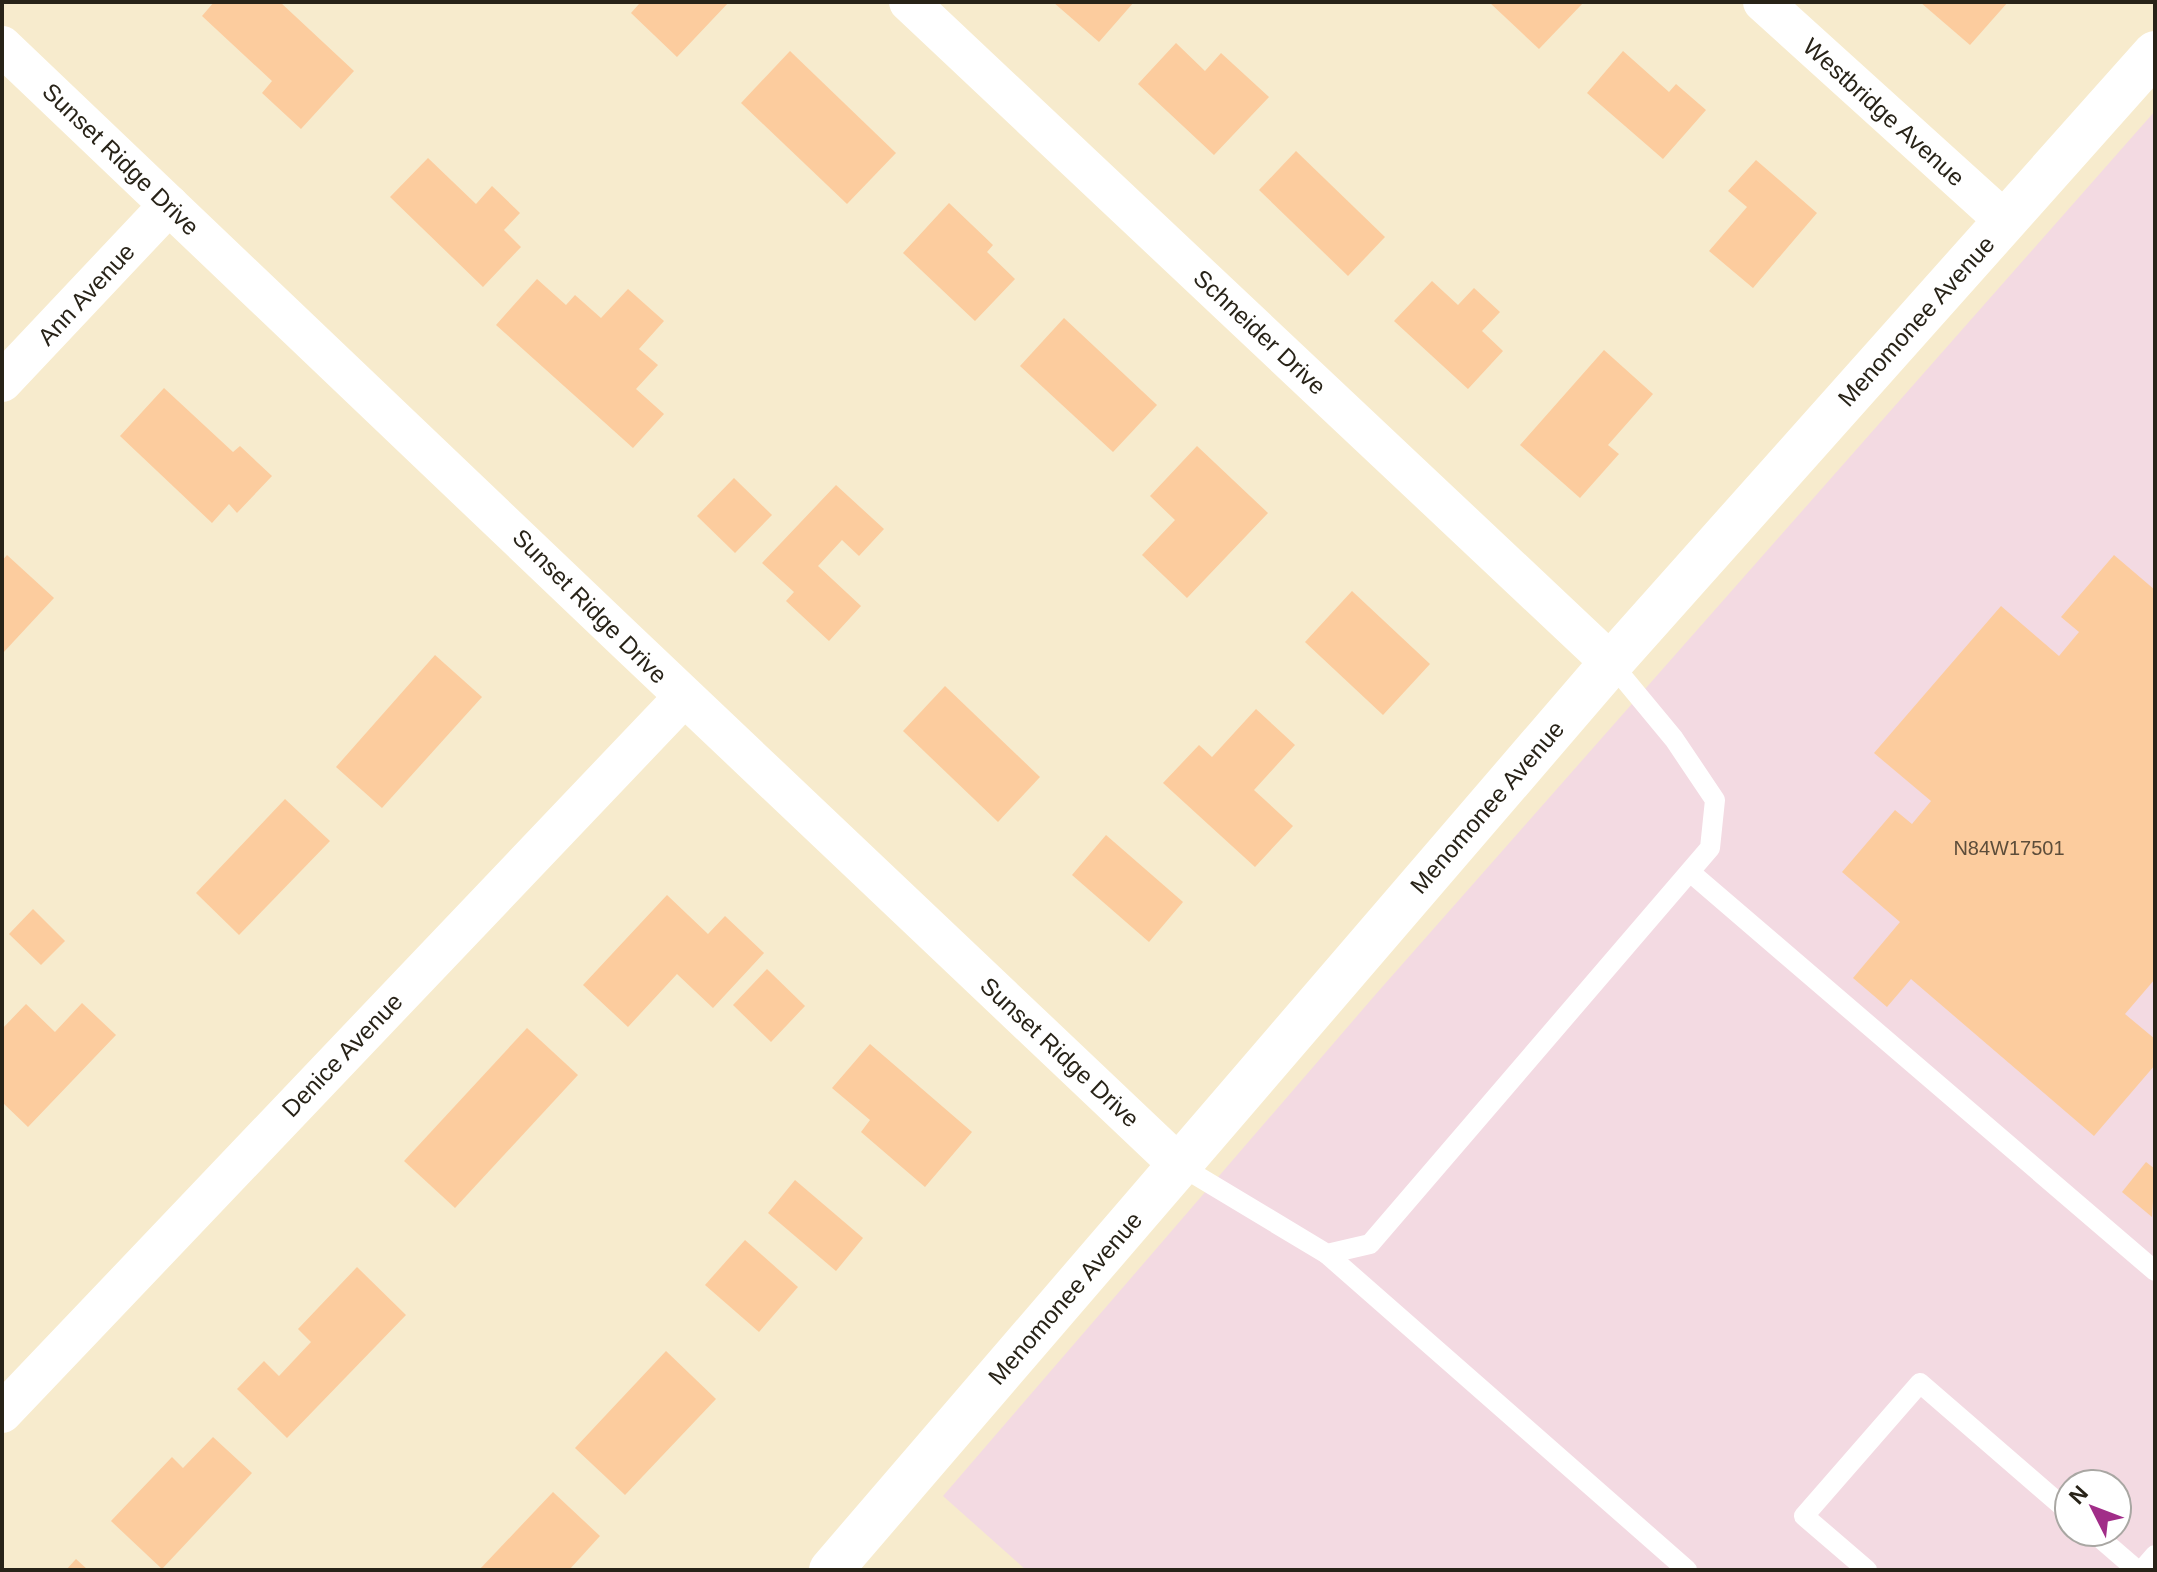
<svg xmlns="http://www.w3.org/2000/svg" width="2157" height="1572" font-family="Helvetica,sans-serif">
  <rect width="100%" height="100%" fill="#f7ebcd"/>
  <!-- commercial -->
  <path fill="#f3dae2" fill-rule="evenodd" d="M2155 111V1570H1026L943 1496 1376 994ZM2069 1484H2117V1532H2069Z"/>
  <!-- building -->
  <g fill="#fccc9e">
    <path d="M214 2H280L354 71 301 129 262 93 272 81 202 16Z"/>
    <path d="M637 2H729L677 57 631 13 639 4Z"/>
    <path d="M1053 2H1134L1099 42Z"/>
    <path d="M1489 2H1584L1539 49Z"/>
    <path d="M1920 2H2008L1970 45Z"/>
    <path d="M1176 43 1205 71 1221 53 1269 97 1214 155 1138 84Z"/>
    <path d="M790 51 896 153 847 204 741 103Z"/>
    <path d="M1623 51 1669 92 1676 84 1706 110 1663 159 1587 93Z"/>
    <path d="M1296 151 1385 237 1348 276 1259 190Z"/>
    <path d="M428 158 476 204 492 186 520 213 504 230 521 247 483 287 390 197Z"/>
    <path d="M1756 160 1817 213 1753 288 1709 251 1747 207 1728 191Z"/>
    <path d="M949 203 993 245 987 252 1015 279 975 321 903 253Z"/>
    <path d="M537 279 566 305 575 295 601 318 628 289 664 321 639 349 658 365 636 389 664 414 633 448 496 325Z"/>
    <path d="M1432 281 1458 305 1474 288 1500 312 1482 331 1503 351 1468 389 1394 321Z"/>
    <path d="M1064 318 1157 405 1113 452 1020 366Z"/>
    <path d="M1604 350 1653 394 1608 445 1619 454 1580 498 1520 445Z"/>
    <path d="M164 388 233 452 240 446 272 476 237 513 229 504 212 523 120 436Z"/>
    <path d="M1197 446 1268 513 1187 598 1142 555 1175 520 1150 496Z"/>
    <path d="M734 478 772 515 735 553 697 516Z"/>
    <path d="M836 485 884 529 859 556 842 540 818 566 861 606 829 641 786 601 794 592 762 563Z"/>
    <path d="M7 555 54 598 2 654V561Z"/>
    <path d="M2114 555 2155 590V979L2125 1014 2155 1039V1065L2094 1136 1911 979 1887 1007 1853 978 1900 922 1842 872 1895 810 1912 824 1931 801 1874 753 2001 606 2059 656 2079 632 2061 617Z"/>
    <path d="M1352 591 1430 664 1383 715 1305 642Z"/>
    <path d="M435 655 482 697 382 808 336 767Z"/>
    <path d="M945 686 1040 777 998 822 903 731Z"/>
    <path d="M1256 709 1295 745 1254 790 1293 826 1255 867 1163 783 1199 745 1212 757Z"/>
    <path d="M285 799 330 841 239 935 196 893Z"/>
    <path d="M1106 835 1183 902 1149 942 1072 875Z"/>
    <path d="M667 895 708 934 725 916 764 953 713 1008 677 974 628 1027 583 985Z"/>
    <path d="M33 909 65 941 41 965 9 934Z"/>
    <path d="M767 969 805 1006 771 1042 733 1005Z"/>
    <path d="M82 1003 116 1035 28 1127 2 1102V1029L26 1004 55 1032Z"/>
    <path d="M527 1028 578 1075 455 1208 404 1161Z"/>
    <path d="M870 1044 972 1132 925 1187 861 1132 870 1120 832 1088Z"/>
    <path d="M2146 1162 2155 1169 2152 1217 2122 1192Z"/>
    <path d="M795 1180 863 1238 836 1271 768 1213Z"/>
    <path d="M745 1240 798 1287 759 1332 705 1285Z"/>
    <path d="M357 1267 406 1315 287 1438 237 1389 264 1361 279 1376 311 1342 298 1329Z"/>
    <path d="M666 1351 716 1399 625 1495 575 1448Z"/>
    <path d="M213 1437 252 1473 162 1569 111 1521 172 1457 183 1468Z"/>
    <path d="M553 1492 600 1536 569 1570H479Z"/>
    <path d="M76 1559 88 1570H66Z"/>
  </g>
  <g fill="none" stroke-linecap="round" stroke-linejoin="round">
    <!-- service -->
    <g stroke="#fff" stroke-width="20">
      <path d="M1690 872 2155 1271"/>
      <path d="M1179 1165 1327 1254 1370 1244 1710 848 1715 800 1674 739 1611 663"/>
      <path d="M1327 1254 1687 1570"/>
      <path d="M2093 1532 2137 1570"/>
      <path d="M1867 1570 1804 1516 1920 1383 2069 1512"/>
      <path d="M2142 1570 2155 1555"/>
    </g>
    <!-- minor -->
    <g stroke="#fff" stroke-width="40">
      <path d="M909 2 1611 663"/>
      <path d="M1763 2 2005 221"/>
      <path d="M2 46C394 419 785 794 1179 1165"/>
      <path d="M2 382 169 205"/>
      <path d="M2 1413 683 698"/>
    </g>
    <!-- tertiary -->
    <path stroke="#fff" stroke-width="44" d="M831 1570 1611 663 2155 53"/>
  </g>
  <g text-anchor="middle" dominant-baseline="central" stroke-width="7" stroke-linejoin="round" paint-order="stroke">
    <!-- number labels -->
    <g font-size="20" fill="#5d4d3a">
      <text x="2009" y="848">N84W17501</text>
    </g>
    <!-- street labels -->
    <g font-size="24" fill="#282318" stroke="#fff">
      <text transform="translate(1884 112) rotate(42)">Westbridge Avenue</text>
      <text transform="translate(121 159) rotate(44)">Sunset Ridge Drive</text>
      <text transform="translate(86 294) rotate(-47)">Ann Avenue</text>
      <text transform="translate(1916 321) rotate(-48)">Menomonee Avenue</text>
      <text transform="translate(1260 332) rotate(43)">Schneider Drive</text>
      <text transform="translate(590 606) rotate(45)">Sunset Ridge Drive</text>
      <text transform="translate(1487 807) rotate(-49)">Menomonee Avenue</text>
      <text transform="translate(1060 1052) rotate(43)">Sunset Ridge Drive</text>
      <text transform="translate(342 1055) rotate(-46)">Denice Avenue</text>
      <text transform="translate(1065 1298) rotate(-49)">Menomonee Avenue</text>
    </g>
  </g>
  <!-- border -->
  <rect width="2157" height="1572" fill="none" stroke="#282318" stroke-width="8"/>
  <!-- north arrow -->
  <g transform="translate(2093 1508) rotate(312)"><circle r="38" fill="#ffffff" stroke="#a9a7a3" stroke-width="2"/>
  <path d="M0-6L14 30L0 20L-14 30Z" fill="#a12d88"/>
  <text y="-12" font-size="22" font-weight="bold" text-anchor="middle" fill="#282318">N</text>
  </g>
</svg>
